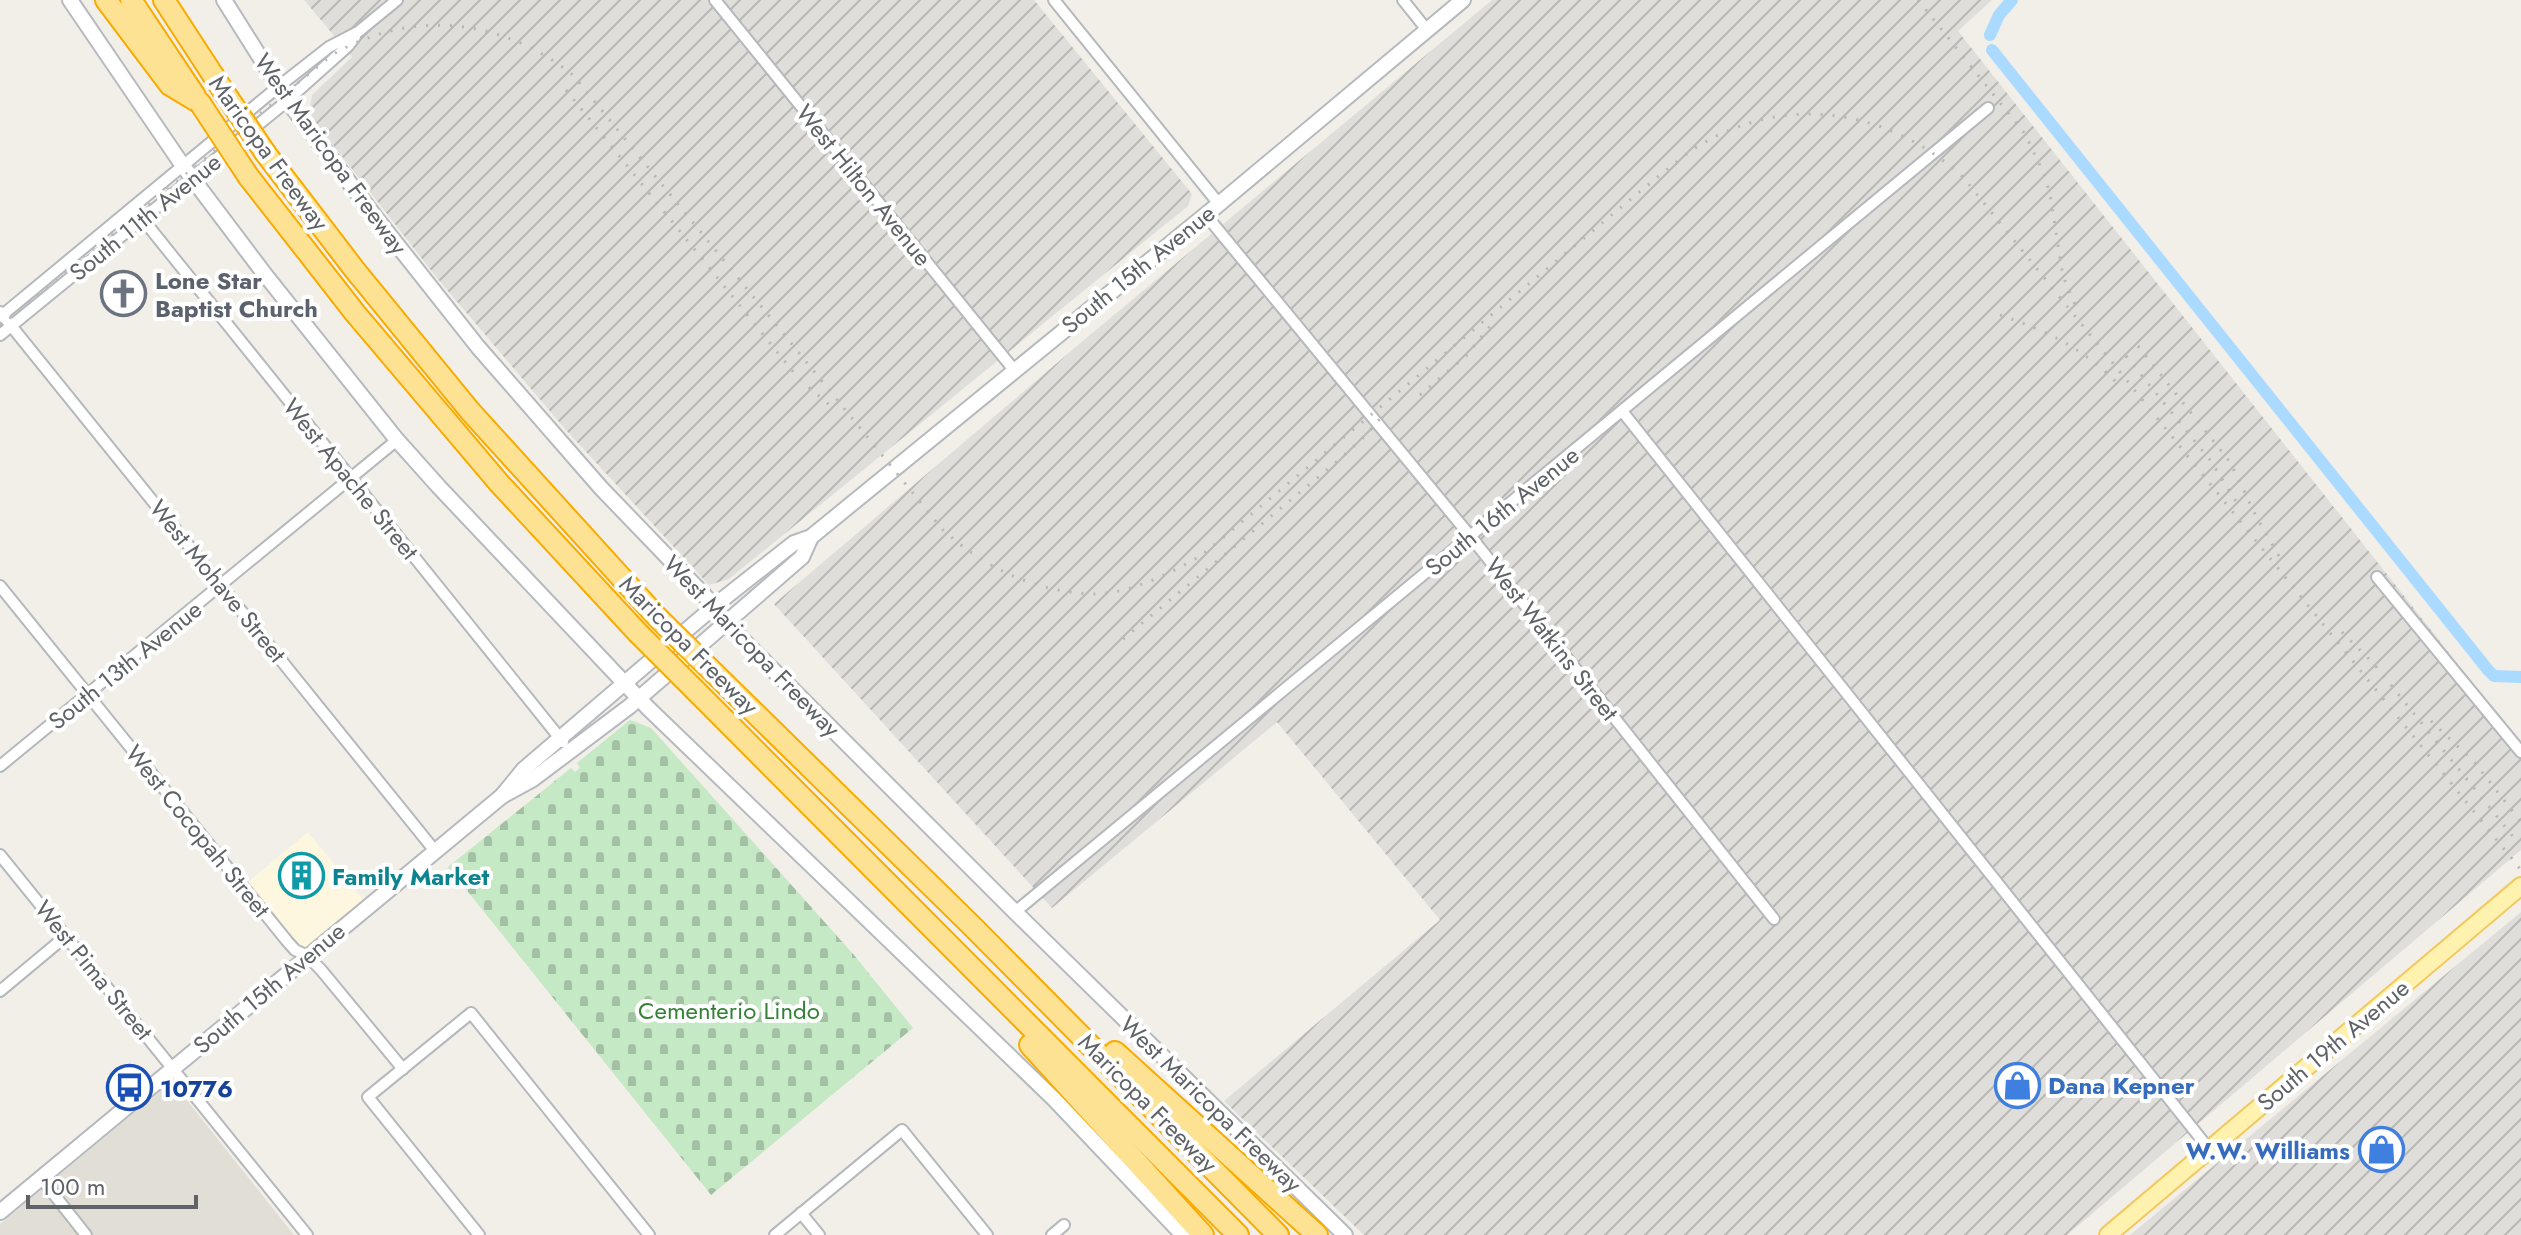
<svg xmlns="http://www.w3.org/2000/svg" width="2521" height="1235" font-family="Jost,sans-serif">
  <defs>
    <pattern id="industrial-furrows" width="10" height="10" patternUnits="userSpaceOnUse" patternTransform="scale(2)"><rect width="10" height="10" fill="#e0deda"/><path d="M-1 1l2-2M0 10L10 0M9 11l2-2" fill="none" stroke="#b9b8b5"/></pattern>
    <pattern id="cemetery-stones" width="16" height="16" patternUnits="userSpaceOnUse" patternTransform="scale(2)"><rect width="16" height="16" fill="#c5e8c5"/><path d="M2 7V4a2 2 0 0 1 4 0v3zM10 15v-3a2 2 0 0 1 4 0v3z" fill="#a3c0a4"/></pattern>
  </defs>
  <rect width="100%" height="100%" fill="#f1efe8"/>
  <!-- commercial -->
  <path fill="#fef7e0" d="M308 832 366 903 307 951 294 944 246 884Z"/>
  <!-- industrial -->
  <g fill="url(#industrial-furrows)">
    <path d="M304 0H1034L1192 194 1188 206 729 579 709 585 565 429 437 278 309 114 312 95 352 57Z"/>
    <path d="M1492 0H1992L1958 31 2521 744V850L2067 1235H1364L1224 1101 1440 920 1277 722 1052 908 774 604 1084 340Z"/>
    <path d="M2521 912V1235H2130Z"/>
  </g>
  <!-- education -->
  <path fill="#e1ded6" d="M172 1086 177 1088 294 1235H0V1224L163 1089Z"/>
  <!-- cemetery -->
  <path fill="url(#cemetery-stones)" d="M630 720 651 728 854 955 913 1028 711 1195 448 867 571 768 575 772 580 768 577 763Z"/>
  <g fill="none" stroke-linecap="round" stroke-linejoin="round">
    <!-- canal -->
    <g stroke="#aadaff" stroke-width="12">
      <path d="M1990 35 1999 15 2012 0"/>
      <path d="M1992 50 2488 670 2494 676 2521 677"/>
    </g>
    <defs>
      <g id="minor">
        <path d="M715 0 1014 370"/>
        <path d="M1054 0 1219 204"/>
        <path d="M1403 0 1427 30"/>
        <path d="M133 207 563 742"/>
        <path d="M1205 214 1471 537 1774 919"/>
        <path d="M0 312 435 851"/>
        <path d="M0 317 278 87 329 47 358 32 397 0"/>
        <path d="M0 335 281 106 348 46 355 37"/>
        <path d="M1622 411 2209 1149"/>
        <path d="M2377 577 2521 752"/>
        <path d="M0 586 287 941 295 950 308 956 322 971 403 1069"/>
        <path d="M0 766 397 440"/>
        <path d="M0 855 307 1235"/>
        <path d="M1015 912 1988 108"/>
        <path d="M0 991 66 936"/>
        <path d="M41 1178 86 1235"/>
        <path d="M801 1213 819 1235"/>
        <path d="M479 1235 368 1097 471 1013 649 1235"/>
        <path d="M775 1235 902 1130 987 1235"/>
        <path d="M1052 1235 1064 1225"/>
      </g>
      <g id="secondary">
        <path d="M70 0 183 166 263 272 397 440 439 487 648 708 1054 1099 1183 1235"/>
        <path d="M224 0 287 100 376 218 478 347 601 488 705 596 737 634 1015 912 1345 1235"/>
        <path d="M502 796 524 769 723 599 794 543 811 537 1219 204 1463 0"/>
        <path d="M0 1212 502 796 533 779 630 706 802 557 811 537"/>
      </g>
      <path id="primary" d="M2108 1235 2521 886"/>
      <g id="motorway">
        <path d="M106 0 170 85 200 103"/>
        <path d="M131 0 195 96"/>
        <path d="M164 0 222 89"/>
        <path d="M266 154 354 269 470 411 658 618"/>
        <path d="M248 176 355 313 499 483 638 633"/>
        <path d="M715 674 973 927 1278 1235"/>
        <path d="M695 690 1238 1235"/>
        <path d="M1030 1045 1203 1235"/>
        <path d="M1115 1052 1317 1235"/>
      </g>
    </defs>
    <!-- minor casing -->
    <use href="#minor" stroke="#b5b8bc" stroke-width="14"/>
    <!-- secondary casing -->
    <use href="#secondary" stroke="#b6babf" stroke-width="18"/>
    <!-- primary casing -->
    <use href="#primary" stroke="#f2c960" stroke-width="20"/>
    <!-- motorway casing -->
    <use href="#motorway" stroke="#f9ab00" stroke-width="24"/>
    <!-- minor -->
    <use href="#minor" stroke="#fff" stroke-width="10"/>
    <!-- secondary -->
    <use href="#secondary" stroke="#fff" stroke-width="14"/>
    <!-- primary -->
    <use href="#primary" stroke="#fff2af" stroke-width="16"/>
    <!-- motorway -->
    <use href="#motorway" stroke="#fde293" stroke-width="20"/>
    <!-- rail -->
    <g stroke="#b6b7b8" stroke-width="3" stroke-dasharray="2 10" stroke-linecap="butt">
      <path d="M1918 0 2025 134 2044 174 2050 194 2063 276 2078 312"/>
      <path d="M566 90 799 379 833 408"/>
      <path d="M2000 315C2045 330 2083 348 2117 383"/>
      <path d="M0 326 332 55C412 8 501 18 573 75L943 530C985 568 1035 592 1093 594 1130 594 1171 573 1202 555L1660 175C1673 165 1686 153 1700 145 1789 92 1889 110 1963 177L2521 870"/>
      <path d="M2138 346 2230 462 2258 520 2279 556"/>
      <path d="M2126 356 2210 460 2237 503"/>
      <path d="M1420 395 1466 356 1494 321"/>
      <path d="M2342 632 2374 664 2515 839"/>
      <path d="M1123 639 1340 459 1367 434 1384 414"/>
      <path d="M2431 721 2475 763 2521 822"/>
    </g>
    <defs>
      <g id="motorway-bridge">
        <path d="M222 89 266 154"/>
        <path d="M200 103 248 176"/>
        <path d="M658 618 715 674"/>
        <path d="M638 633 695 690"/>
      </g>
    </defs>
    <!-- motorway-bridge casing -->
    <use href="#motorway-bridge" stroke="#f9ab00" stroke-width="24" stroke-linecap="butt"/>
    <!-- motorway-bridge -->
    <use href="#motorway-bridge" stroke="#fde293" stroke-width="20"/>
  </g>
  <!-- icons -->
  <defs>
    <symbol id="church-ring" viewBox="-11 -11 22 22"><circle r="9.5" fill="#fff" stroke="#6b7280" stroke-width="1.5"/><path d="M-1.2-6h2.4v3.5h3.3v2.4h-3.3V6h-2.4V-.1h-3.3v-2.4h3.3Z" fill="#6b7280"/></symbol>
    <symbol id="building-ring" viewBox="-11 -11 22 22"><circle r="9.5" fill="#fff" stroke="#0f9aa8" stroke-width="1.5"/><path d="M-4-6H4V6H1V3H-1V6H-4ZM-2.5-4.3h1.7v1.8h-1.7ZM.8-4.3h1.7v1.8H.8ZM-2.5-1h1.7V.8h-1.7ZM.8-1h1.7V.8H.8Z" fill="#0f9aa8"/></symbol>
    <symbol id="shop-ring" viewBox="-11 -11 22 22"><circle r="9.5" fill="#fff" stroke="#3f7fe0" stroke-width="1.5"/><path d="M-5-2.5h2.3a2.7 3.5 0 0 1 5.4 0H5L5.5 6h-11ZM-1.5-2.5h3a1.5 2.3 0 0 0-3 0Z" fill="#3f7fe0"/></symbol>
    <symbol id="bus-ring" viewBox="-11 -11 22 22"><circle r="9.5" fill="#fff" stroke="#1a4fb4" stroke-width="1.5"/><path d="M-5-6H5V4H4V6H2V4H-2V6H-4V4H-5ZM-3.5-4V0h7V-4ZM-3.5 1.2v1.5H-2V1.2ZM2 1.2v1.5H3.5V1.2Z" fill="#1a4fb4"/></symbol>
  </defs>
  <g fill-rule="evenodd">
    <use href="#church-ring" x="98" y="268" width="51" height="51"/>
    <use href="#building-ring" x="276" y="850" width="51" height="51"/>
    <use href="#shop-ring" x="1992" y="1060" width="51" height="51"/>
    <use href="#bus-ring" x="104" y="1062" width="51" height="51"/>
    <use href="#shop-ring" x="2356" y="1124" width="51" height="51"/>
  </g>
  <g text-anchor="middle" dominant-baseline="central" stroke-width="8" stroke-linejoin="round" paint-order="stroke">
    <!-- street labels -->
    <g font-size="24" fill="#5f6368" stroke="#fff">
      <text transform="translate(269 153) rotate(54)">Maricopa Freeway</text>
      <text transform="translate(331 154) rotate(54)">West Maricopa Freeway</text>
      <text transform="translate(864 185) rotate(51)">West Hilton Avenue</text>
      <text transform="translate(145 217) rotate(-39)">South 11th Avenue</text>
      <text transform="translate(1138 269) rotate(-39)">South 15th Avenue</text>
      <text transform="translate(351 479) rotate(51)">West Apache Street</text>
      <text transform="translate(1502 511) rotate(-39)">South 16th Avenue</text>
      <text transform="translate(218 581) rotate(51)">West Mohave Street</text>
      <text transform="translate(1552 639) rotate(52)">West Watkins Street</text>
      <text transform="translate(689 645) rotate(45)">Maricopa Freeway</text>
      <text transform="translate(752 646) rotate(46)">West Maricopa Freeway</text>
      <text transform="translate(125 665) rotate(-39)">South 13th Avenue</text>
      <text transform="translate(198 831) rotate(51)">West Cocopah Street</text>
      <text transform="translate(94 970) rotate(51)">West Pima Street</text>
      <text transform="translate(269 988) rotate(-40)">South 15th Avenue</text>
      <text transform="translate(2333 1045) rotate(-40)">South 19th Avenue</text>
      <text transform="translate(1148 1103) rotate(45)">Maricopa Freeway</text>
      <text transform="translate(1211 1104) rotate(44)">West Maricopa Freeway</text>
    </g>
    <!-- worship labels -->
    <g font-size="24" font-weight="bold" fill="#5b616d" stroke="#fff" text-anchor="start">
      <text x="155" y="280">Lone Star<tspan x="155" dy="28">Baptist Church</tspan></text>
    </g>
    <!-- culture labels -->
    <g font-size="24" font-weight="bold" fill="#0d838f" stroke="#fff" text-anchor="start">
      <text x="332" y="876">Family Market</text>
    </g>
    <!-- park labels -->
    <g font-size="24" fill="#348238" stroke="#fff">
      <text x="729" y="1010">Cementerio Lindo</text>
    </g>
    <!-- shop labels -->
    <g font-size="24" font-weight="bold" fill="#366cbe" stroke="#fff" text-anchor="start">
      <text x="2048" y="1085">Dana Kepner</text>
      <text x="2350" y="1150" text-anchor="end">W.W. Williams</text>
    </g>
    <!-- transit labels -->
    <g font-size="24" font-weight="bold" fill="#164399" stroke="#fff" text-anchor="start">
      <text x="160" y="1088">10776</text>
    </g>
  </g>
  <!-- scale -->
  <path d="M28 1195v12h168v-12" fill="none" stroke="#5f6368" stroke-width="4"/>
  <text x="40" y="1195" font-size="24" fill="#5f6368" stroke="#ffffff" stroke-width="6" paint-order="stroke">100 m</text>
</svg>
